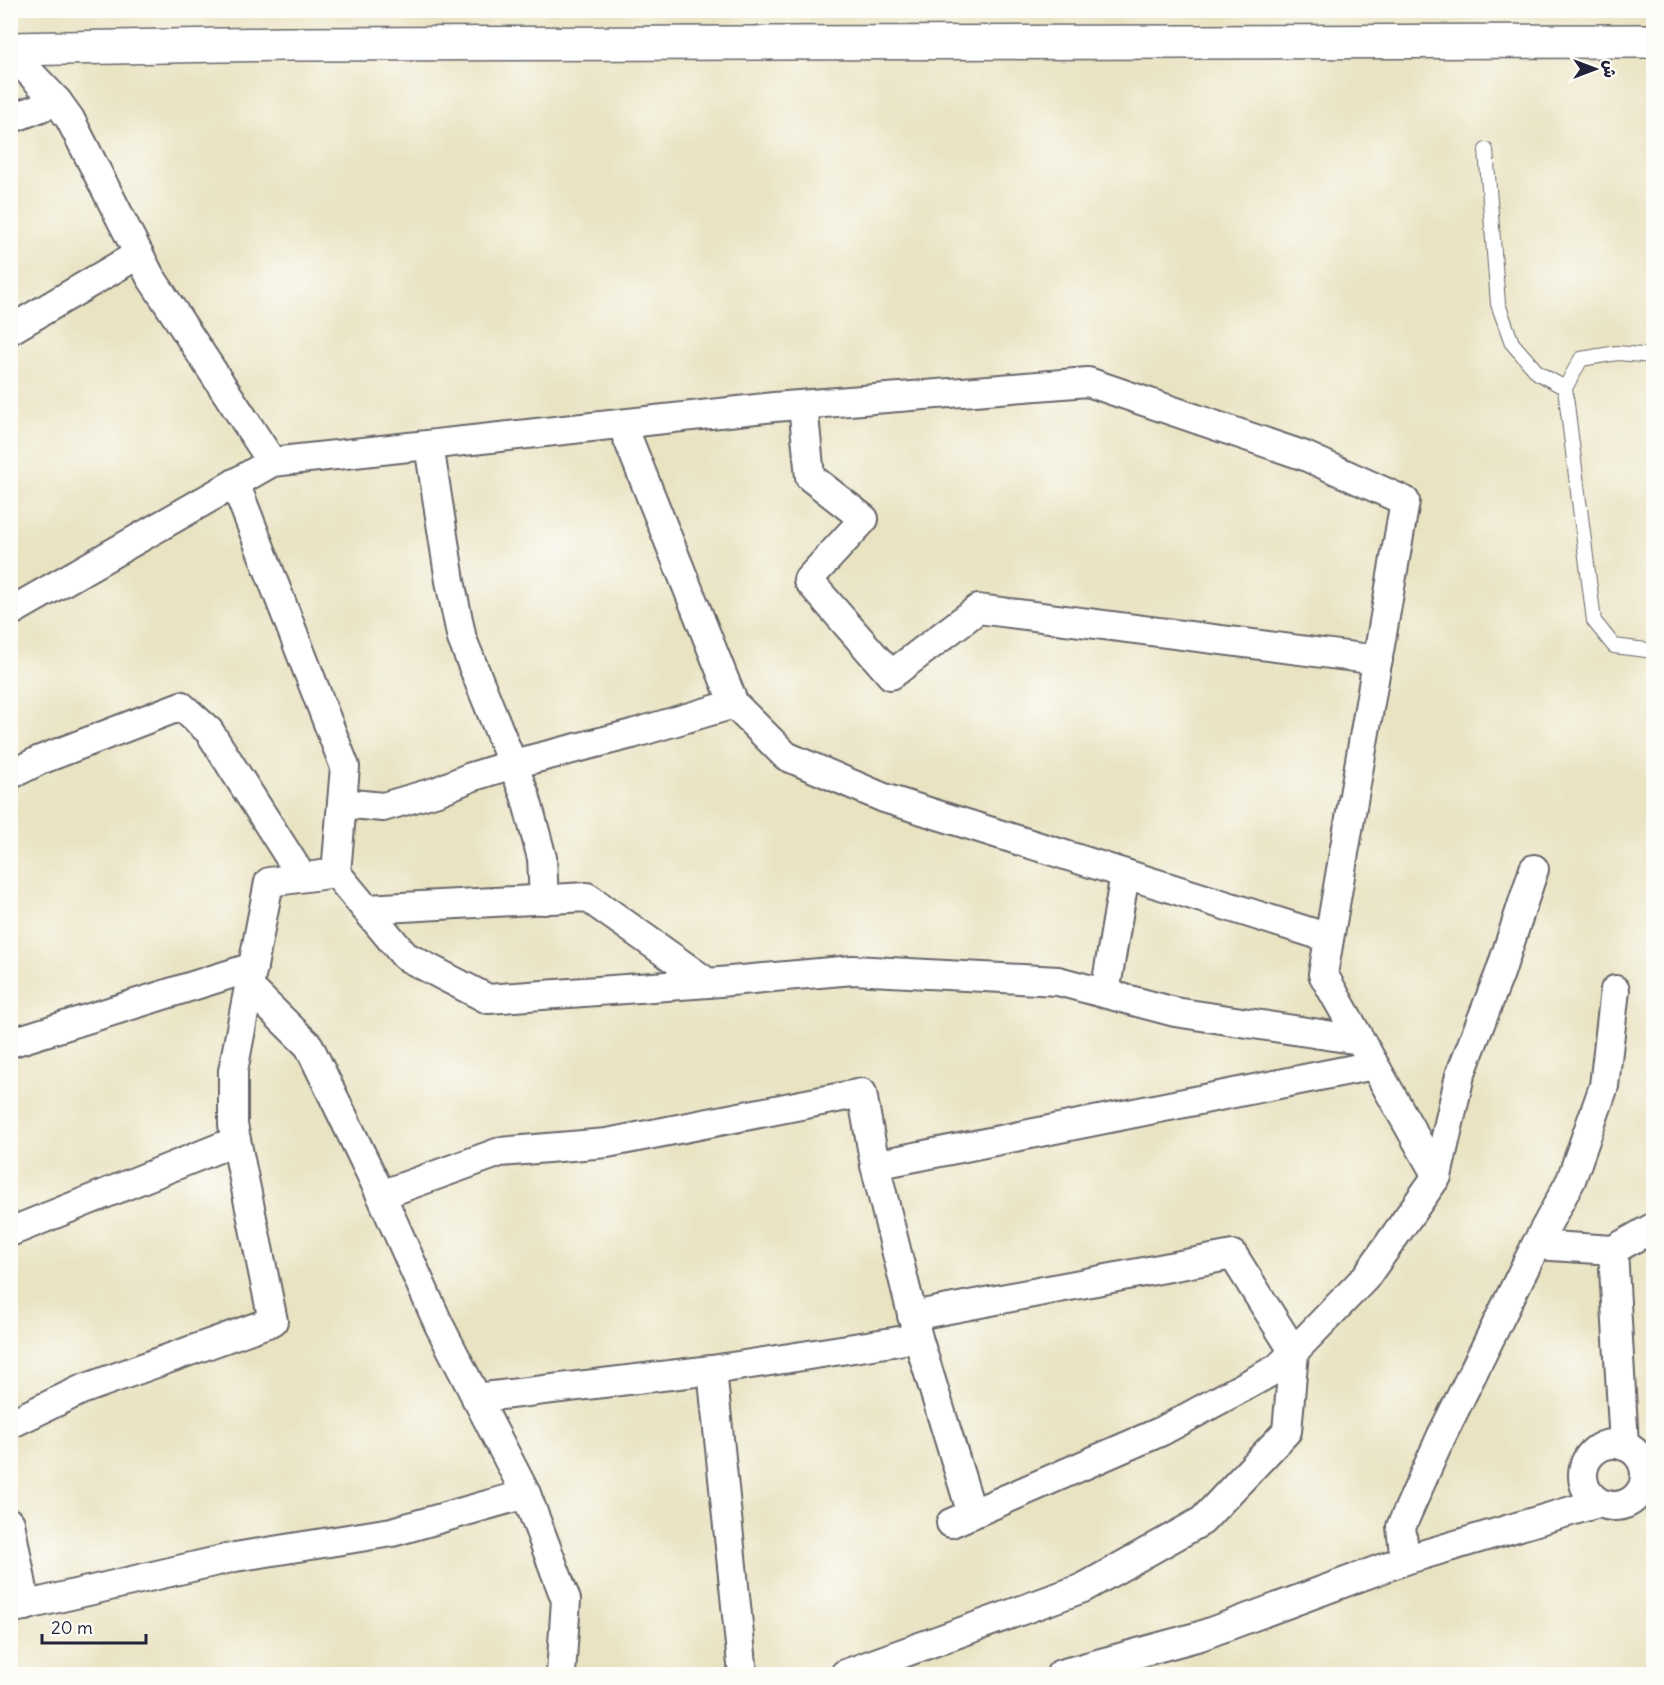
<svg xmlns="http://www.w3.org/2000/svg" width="1664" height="1685" font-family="Delius,'Playpen Sans Arabic',sans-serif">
  <rect width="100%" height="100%" fill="#fdfcf7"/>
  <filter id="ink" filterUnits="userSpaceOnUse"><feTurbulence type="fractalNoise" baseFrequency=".0167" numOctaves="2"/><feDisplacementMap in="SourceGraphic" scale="12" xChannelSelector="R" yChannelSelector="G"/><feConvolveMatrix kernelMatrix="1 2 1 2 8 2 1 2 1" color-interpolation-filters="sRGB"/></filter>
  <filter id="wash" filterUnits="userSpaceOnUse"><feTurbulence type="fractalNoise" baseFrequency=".008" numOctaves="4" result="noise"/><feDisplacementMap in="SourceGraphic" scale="24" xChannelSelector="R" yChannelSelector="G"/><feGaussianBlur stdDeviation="1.35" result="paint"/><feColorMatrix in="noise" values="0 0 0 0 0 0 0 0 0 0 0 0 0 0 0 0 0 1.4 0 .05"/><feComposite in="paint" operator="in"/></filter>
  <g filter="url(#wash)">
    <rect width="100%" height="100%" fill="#e9e3c2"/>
  </g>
  <g filter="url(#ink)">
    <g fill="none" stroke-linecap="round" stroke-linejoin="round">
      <defs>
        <g id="lane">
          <path d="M1486 150 1498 304 1512 343 1538 373 1565 388"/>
          <path d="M1654 356 1617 353 1581 359 1565 388 1594 621 1614 646 1654 651"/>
        </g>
        <g id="street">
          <path d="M10 52 57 101 70 119 150 276 272 462"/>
          <path d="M10 119 57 101"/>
          <path d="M10 330 139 254"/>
          <path d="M803 405 810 477 864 519 808 580 891 675 978 609 1378 660"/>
          <path d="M622 424 734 704 786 756 884 798 1329 938"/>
          <path d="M429 445 450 581 462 639 525 795 542 858 544 900"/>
          <path d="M235 483 345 767 336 873 405 956 488 999 708 983 853 970 1058 981 1175 1012 1360 1040"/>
          <path d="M10 612 272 462 774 407 1088 382 1305 456 1405 501 1323 974 1437 1176"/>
          <path d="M10 775 40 760 181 706 209 731 302 877"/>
          <path d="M342 803 383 807 438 791 471 777 513 764 632 734 734 704"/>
          <path d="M366 909 587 897 708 983"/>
          <path d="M249 987 309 1046 381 1195 439 1325 526 1494 566 1600 561 1674"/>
          <path d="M1105 993 1125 874"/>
          <path d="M10 1043 253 967"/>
          <path d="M381 1195 500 1152 607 1143 862 1093 875 1165"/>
          <path d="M10 1232 236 1141"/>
          <path d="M1536 1245 1613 1250 1654 1227"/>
          <path d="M1613 1250 1624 1446"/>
          <path d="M712 1370 743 1674"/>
          <path d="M476 1398 712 1370 918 1338"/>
          <path d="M10 1424 81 1390 273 1321 233 1125V1071L269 882 336 873"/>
          <circle cx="1614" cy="1475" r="31"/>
          <path d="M972 1514 918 1338 875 1165 1374 1065"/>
          <path d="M10 1523 26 1606"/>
          <path d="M951 1523 1162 1431 1278 1368 1365 1278 1437 1176 1460 1075 1500 973 1534 869"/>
          <path d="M1405 1560 1598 1503"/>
          <path d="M10 1609 235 1557 392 1532 526 1494"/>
          <path d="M845 1674 1083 1588 1202 1521 1287 1431 1294 1352 1233 1255 912 1316"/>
          <path d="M1061 1674 1200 1636 1405 1560 1401 1527 1441 1437 1536 1245 1571 1180 1604 1086 1615 990"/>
        </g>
        <path id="primary" d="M10 49 282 44 1654 41"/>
      </defs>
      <!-- lane casing -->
      <use href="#lane" stroke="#68666a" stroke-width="16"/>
      <!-- street casing -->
      <use href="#street" stroke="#68666a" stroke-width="32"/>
      <!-- primary casing -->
      <use href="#primary" stroke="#68666a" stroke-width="36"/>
      <!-- lane -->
      <use href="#lane" stroke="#fff" stroke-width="14"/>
      <!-- street -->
      <use href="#street" stroke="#fff" stroke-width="28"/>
      <!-- primary -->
      <use href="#primary" stroke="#fff" stroke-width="33"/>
    </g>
  </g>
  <!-- margin -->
  <rect width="1664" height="1685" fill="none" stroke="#fdfcf7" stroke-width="36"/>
  <!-- north arrow -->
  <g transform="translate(1595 69) rotate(90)" stroke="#fdfcf7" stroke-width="4.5" paint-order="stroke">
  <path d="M0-4.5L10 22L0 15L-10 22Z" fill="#22223b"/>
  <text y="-9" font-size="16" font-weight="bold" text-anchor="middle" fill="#22223b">ش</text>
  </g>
  <!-- scale -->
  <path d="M42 1634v9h104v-9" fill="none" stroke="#22223b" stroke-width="3"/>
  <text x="51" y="1634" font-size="18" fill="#22223b" stroke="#fdfcf7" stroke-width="4.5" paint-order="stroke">20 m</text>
</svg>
